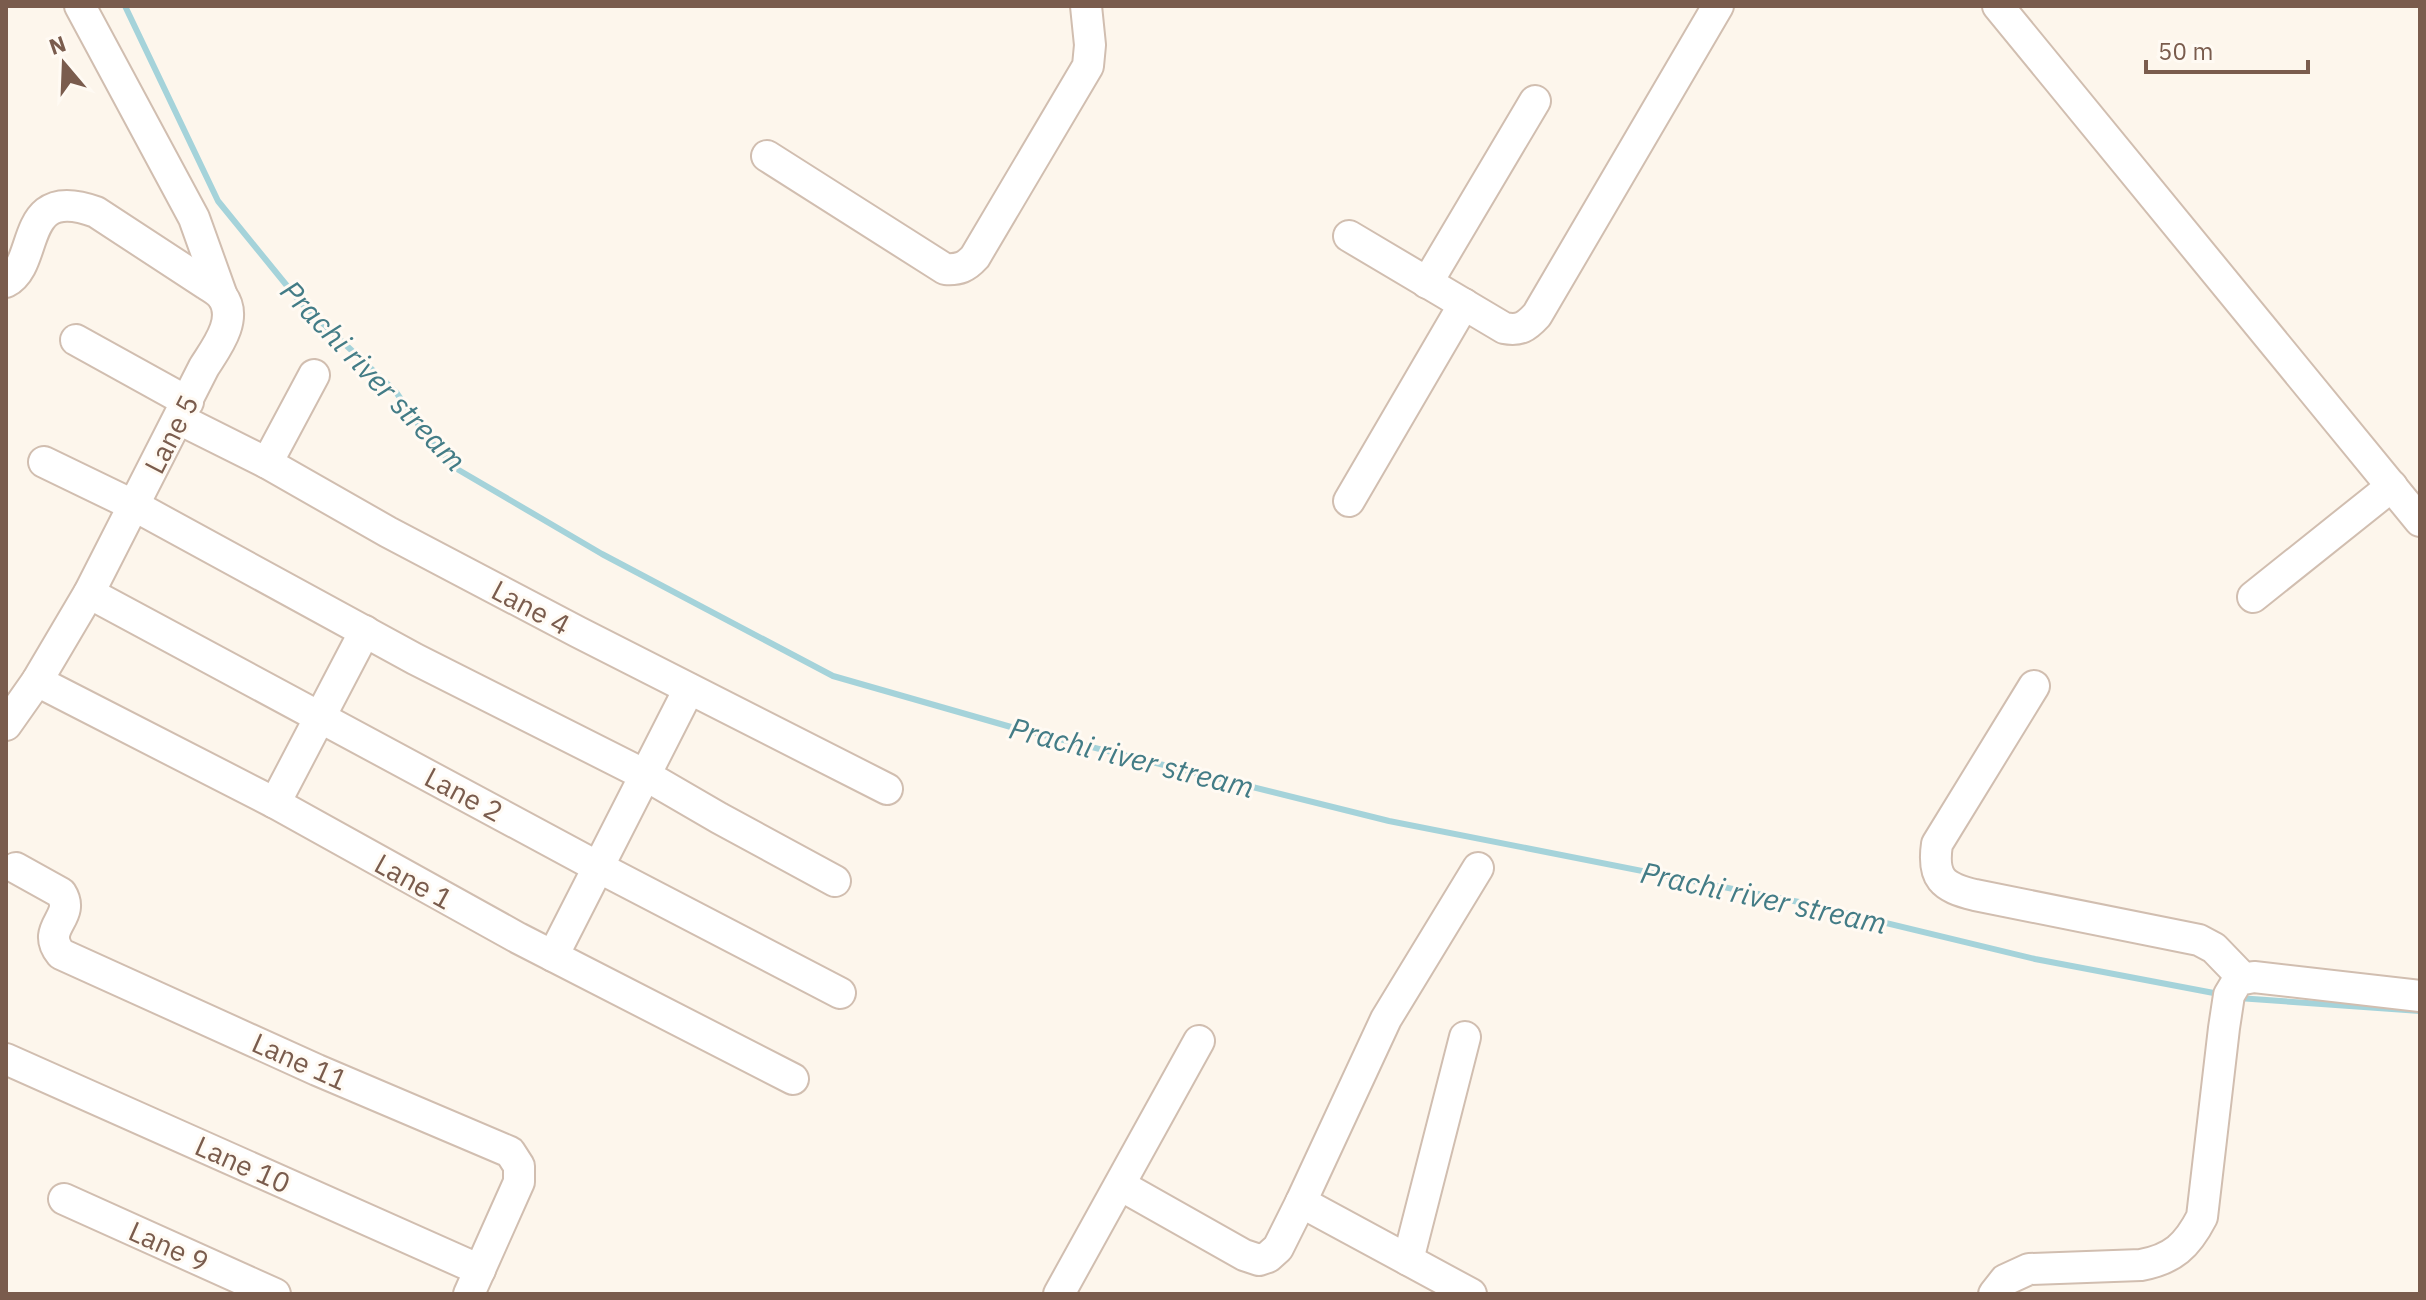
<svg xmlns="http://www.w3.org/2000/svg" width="2426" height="1300" font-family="'IBM Plex Sans',sans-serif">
  <rect width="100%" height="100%" fill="#fdf6ec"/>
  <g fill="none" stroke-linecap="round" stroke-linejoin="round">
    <!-- stream -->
    <g stroke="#a5d3da" stroke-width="6">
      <path d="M125 6 218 201 301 303 396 392 427 437 457 469 602 554 833 676 1011 727 1389 821 1799 902 2035 959 2219 994"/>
      <path d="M2238 998 2420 1011"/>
    </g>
    <defs>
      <g id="minor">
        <path d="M80 6 194 218 222 296"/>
        <path d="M1998 6 2420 521"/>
        <path d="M767 156 945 269C959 270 966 267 975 257L1088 66 1090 45 1086 6"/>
        <path d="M1349 236 1504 328C1520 331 1526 327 1537 315L1718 6"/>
        <path d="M6 282C41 264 17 183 96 212L206 284C211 287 218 291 222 296 239 319 216 348 204 367L89 593 37 681 6 725"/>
        <path d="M1427 283 1535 101"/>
        <path d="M76 340 188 402"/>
        <path d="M179 419 267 463 388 532 578 632 887 789"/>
        <path d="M44 462 135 506 415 659 645 775 719 818 835 881"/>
        <path d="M267 463 314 375"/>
        <path d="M1349 501 1464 304"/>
        <path d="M89 593 598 867 840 993"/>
        <path d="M2253 597 2392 486"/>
        <path d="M37 681 275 803 518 938 793 1079"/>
        <path d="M2034 686 1937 844C1932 878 1942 887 1975 895L2199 940 2214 948 2243 978"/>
        <path d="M275 803 365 631"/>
        <path d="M16 868 61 893C77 918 39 927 61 954L317 1070 510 1152 519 1166V1182L469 1294"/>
        <path d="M553 956 689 689"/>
        <path d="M6 1059 480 1270"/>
        <path d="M1120 1185 1244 1255 1259 1260 1268 1257 1278 1248 1301 1202 1386 1019 1478 868"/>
        <path d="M64 1199 275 1294"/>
        <path d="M1301 1202 1471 1294"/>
        <path d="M1408 1260 1465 1037"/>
        <path d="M1059 1294 1199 1041"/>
        <path d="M1994 1294 2005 1280 2029 1269 2141 1265C2173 1259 2187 1246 2202 1217L2224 1028 2229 995 2238 980 2254 977 2420 996"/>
      </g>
    </defs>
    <!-- minor casing -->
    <use href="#minor" stroke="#d1beb0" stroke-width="34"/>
    <!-- minor -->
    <use href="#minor" stroke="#fff" stroke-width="30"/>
  </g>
  <g text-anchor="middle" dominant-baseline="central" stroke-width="6" stroke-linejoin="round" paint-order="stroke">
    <!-- street labels -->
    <g font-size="28" fill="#7a5c4d" stroke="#fffaf3">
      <text transform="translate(171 434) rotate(-63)">Lane 5</text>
      <text transform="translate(531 607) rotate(28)">Lane 4</text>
      <text transform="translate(464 794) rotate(28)">Lane 2</text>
      <text transform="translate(414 881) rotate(29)">Lane 1</text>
      <text transform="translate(300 1061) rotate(24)">Lane 11</text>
      <text transform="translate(243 1164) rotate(24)">Lane 10</text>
      <text transform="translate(169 1246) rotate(24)">Lane 9</text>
    </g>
    <!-- water labels -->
    <g font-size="30" font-style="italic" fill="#437c86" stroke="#fffaf3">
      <text transform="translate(374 375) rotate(46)">Prachi river stream</text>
      <text transform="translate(1132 757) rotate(14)">Prachi river stream</text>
      <text transform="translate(1764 897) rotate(12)">Prachi river stream</text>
    </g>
  </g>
  <!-- border -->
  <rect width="2426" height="1300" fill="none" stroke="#7a5c4d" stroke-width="16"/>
  <!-- north arrow -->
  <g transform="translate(64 64) rotate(341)" stroke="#fffaf3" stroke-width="6" paint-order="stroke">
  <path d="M0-6L14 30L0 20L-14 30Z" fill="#7a5c4d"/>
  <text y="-12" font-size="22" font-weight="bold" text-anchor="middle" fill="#7a5c4d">N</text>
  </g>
  <!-- scale -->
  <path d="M2146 60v12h162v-12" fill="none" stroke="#7a5c4d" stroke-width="4"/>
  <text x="2158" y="60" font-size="24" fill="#7a5c4d" stroke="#fffaf3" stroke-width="6" paint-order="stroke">50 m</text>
</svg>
